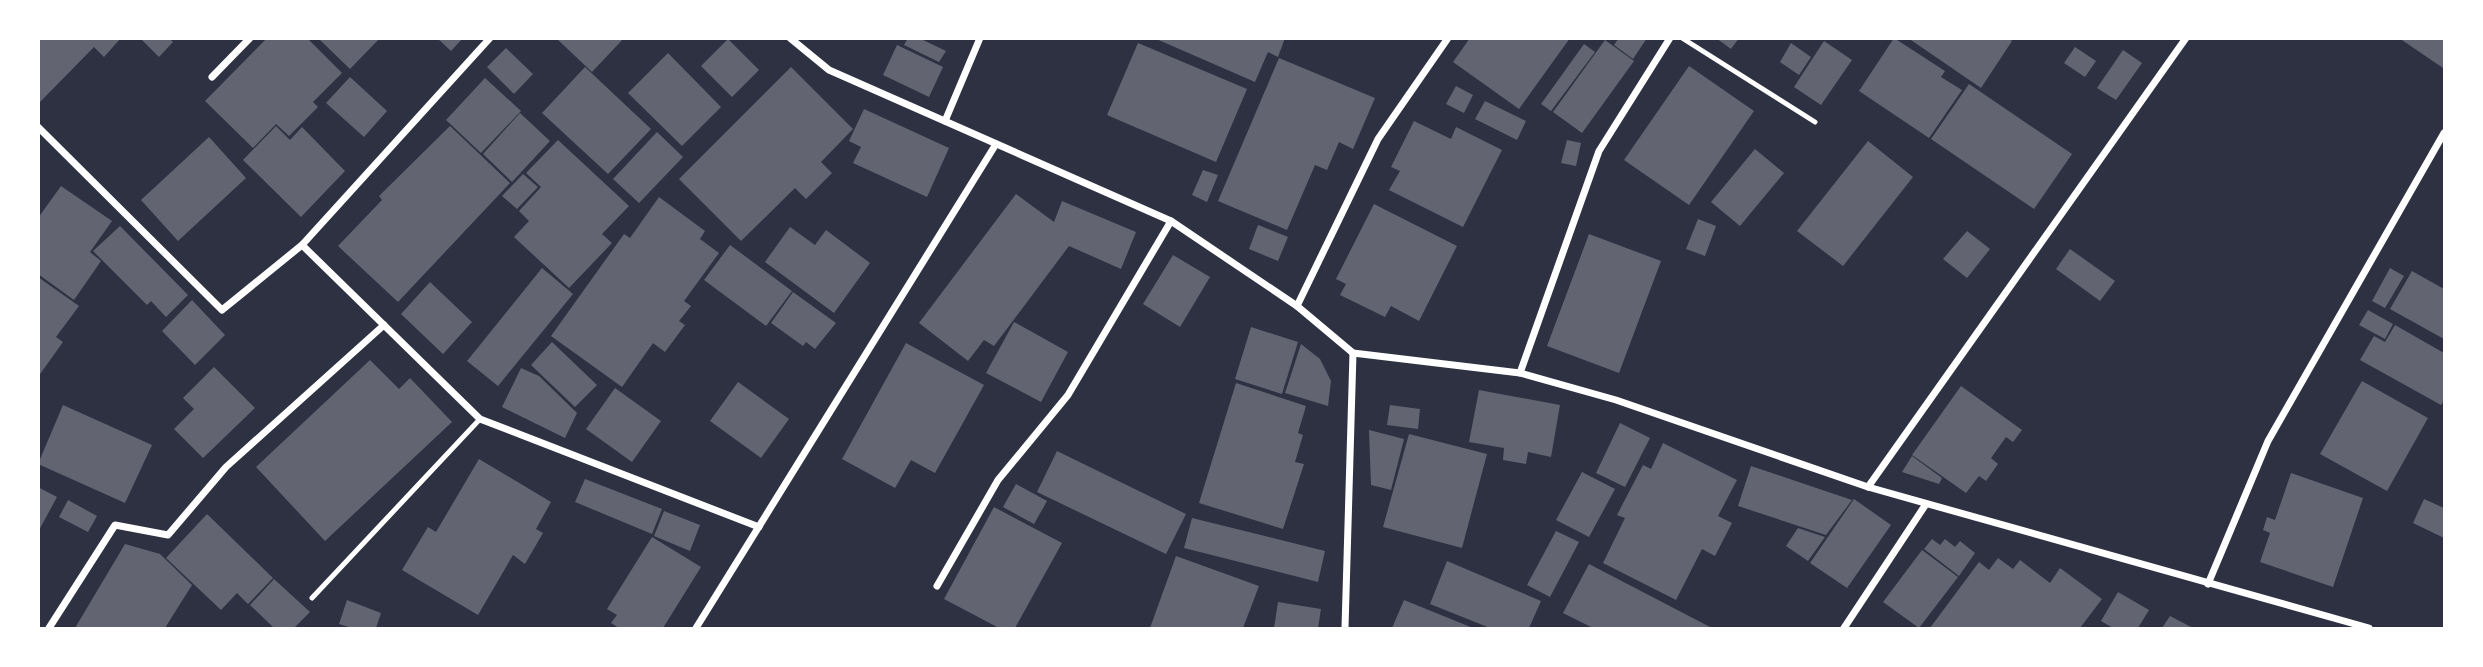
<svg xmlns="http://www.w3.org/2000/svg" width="2483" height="667" font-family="'Playfair Display',serif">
  <rect width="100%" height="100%" fill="#2d3142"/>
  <!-- building -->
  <g fill="#626471">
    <path d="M38 38H121L104 57 94 47 40 102Z"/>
    <path d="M140 38H169L173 42 159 57Z"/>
    <path d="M267 38H307L342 73 313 102 318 107 289 136 276 124 253 148 205 101Z"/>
    <path d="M318 38H380L350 69Z"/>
    <path d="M437 38H463L451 51Z"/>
    <path d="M556 38H624L592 72Z"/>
    <path d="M908 38H919L946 51 939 62 904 45Z"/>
    <path d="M1154 38H1285L1278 57 1268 52 1255 82Z"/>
    <path d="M1470 38H1570L1519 109 1453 62Z"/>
    <path d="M1619 38H1647L1633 59 1614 45Z"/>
    <path d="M1716 38H1739L1731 49Z"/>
    <path d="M1894 38 1945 71 1941 77 1962 90 1929 138 1859 91Z"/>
    <path d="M1908 38H2008L2012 41 1981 88Z"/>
    <path d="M2399 38H2444V66L2443 68Z"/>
    <path d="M728 39 759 70 732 97 701 66Z"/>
    <path d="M1605 40 1634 61 1582 133 1553 112Z"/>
    <path d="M1824 41 1852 60 1821 105 1794 87Z"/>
    <path d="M1138 43 1247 89 1216 162 1107 115Z"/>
    <path d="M1791 43 1811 57 1799 75 1780 62Z"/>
    <path d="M1584 44 1595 52 1551 111 1541 104Z"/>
    <path d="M897 45 943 67 929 97 883 75Z"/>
    <path d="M2075 47 2096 61 2085 77 2064 63Z"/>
    <path d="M506 48 533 74 514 94 487 67Z"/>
    <path d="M2123 50 2142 63 2116 100 2097 88Z"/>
    <path d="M668 53 721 107 682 146 628 93Z"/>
    <path d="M1279 58 1375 98 1353 149 1339 142 1327 170 1315 165 1287 230 1218 201Z"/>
    <path d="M1689 66 1754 111 1689 205 1624 160Z"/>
    <path d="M585 67 651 129 608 174 542 113Z"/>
    <path d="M791 67 853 129 821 162 832 173 806 199 795 188 741 241 679 179Z"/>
    <path d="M350 77 387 111 364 137 326 103Z"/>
    <path d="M485 78 521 111 481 153 446 120Z"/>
    <path d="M1969 84 2072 154 2034 209 1931 139Z"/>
    <path d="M1456 86 1473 95 1464 113 1446 104Z"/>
    <path d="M1485 101 1526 121 1517 140 1475 119Z"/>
    <path d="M864 109 949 148 927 197 853 163 861 147 849 141Z"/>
    <path d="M520 113 550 141 512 182 483 154Z"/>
    <path d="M1414 121 1451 139 1456 127 1502 150 1463 227 1389 190 1400 171 1391 167Z"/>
    <path d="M276 126 290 140 302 127 345 171 301 217 243 160Z"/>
    <path d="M450 126 510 183 398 302 338 246 382 200 379 196Z"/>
    <path d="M657 132 683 157 639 203 613 179Z"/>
    <path d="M209 137 246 178 178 241 141 200Z"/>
    <path d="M558 140 629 206 602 234 612 243 569 288 514 237 529 221 519 211 541 187 526 173Z"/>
    <path d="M1567 140 1581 143 1576 166 1561 163Z"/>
    <path d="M1868 141 1913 177 1843 266 1797 231Z"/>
    <path d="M1755 149 1784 173 1740 226 1711 202Z"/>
    <path d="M1203 170 1218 175 1207 202 1192 195Z"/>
    <path d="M523 174 538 187 517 209 502 196Z"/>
    <path d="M61 186 112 221 90 252 101 261 74 300 38 274V218Z"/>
    <path d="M1016 194 1054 222 1062 201 1136 232 1121 269 1069 246 994 346 984 340 968 361 919 323Z"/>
    <path d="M659 197 705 231 700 239 719 253 684 301 691 306 679 321 685 325 665 352 653 343 622 387 551 336 624 234 630 238Z"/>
    <path d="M1374 204 1457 246 1419 321 1391 306 1385 317 1340 295 1346 284 1336 279Z"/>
    <path d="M1698 219 1716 226 1705 256 1686 249Z"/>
    <path d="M1258 225 1288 237 1278 261 1249 249Z"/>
    <path d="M120 226 188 295 166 317 151 301 147 305 93 251Z"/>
    <path d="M790 227 815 245 826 230 870 263 834 313 765 262Z"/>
    <path d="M1967 231 1990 249 1967 278 1943 259Z"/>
    <path d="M1589 234 1661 261 1619 373 1547 346Z"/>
    <path d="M730 245 792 291 766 326 704 280Z"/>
    <path d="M2070 249 2115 281 2100 301 2056 269Z"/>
    <path d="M1173 255 1210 277 1180 327 1143 304Z"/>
    <path d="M542 268 573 294 498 386 467 361Z"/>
    <path d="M2390 268 2404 276 2385 308 2372 301Z"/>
    <path d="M2412 271 2444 289V339L2390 309Z"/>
    <path d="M38 277 79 306 56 337 63 342 38 377Z"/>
    <path d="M430 282 472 322 443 354 401 314Z"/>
    <path d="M793 292 836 323 815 349 806 342 803 346 771 323Z"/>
    <path d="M192 300 225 335 195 365 162 331Z"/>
    <path d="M2368 310 2393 324 2385 339 2359 325Z"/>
    <path d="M1014 322 1068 352 1041 402 986 373Z"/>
    <path d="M2395 325 2444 353V400L2441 405 2360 360 2374 336 2385 342Z"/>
    <path d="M1251 327 1298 342 1282 394 1235 379Z"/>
    <path d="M552 342 597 385 575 407 531 365Z"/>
    <path d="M906 343 984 385 935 473 911 460 895 488 842 459Z"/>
    <path d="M1301 344 1320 359 1331 381 1328 406 1285 393Z"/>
    <path d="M370 360 399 389 410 378 452 422 325 541 256 467Z"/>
    <path d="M214 367 255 408 203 458 174 429 194 409 183 398Z"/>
    <path d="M521 368 539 376 577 413 565 438 502 407Z"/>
    <path d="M2362 381 2428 418 2387 491 2320 454Z"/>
    <path d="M738 382 789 419 761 458 710 421Z"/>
    <path d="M1236 383 1306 406 1298 433 1303 435 1295 462 1304 464 1283 529 1199 503Z"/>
    <path d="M1961 386 2022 430 2013 442 2006 437 1991 458 1998 464 1986 481 1979 476 1966 493 1912 455Z"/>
    <path d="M615 388 661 421 632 462 586 429Z"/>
    <path d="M1479 390 1560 405 1551 457 1528 452 1526 464 1503 460 1504 448 1469 442Z"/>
    <path d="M63 405 152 445 125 503 38 464Z"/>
    <path d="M1390 405 1420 409 1418 429 1387 425Z"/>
    <path d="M1620 423 1650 438 1625 487 1596 473Z"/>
    <path d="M1369 430 1404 439 1391 490 1371 485Z"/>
    <path d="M1409 434 1487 454 1462 548 1383 527Z"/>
    <path d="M1663 443 1737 480 1718 516 1732 523 1715 556 1702 549 1676 600 1603 563 1625 518 1617 515 1643 465 1651 469Z"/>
    <path d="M1057 451 1186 514 1166 554 1037 492Z"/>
    <path d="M1912 456 1942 478 1939 484 1902 472Z"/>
    <path d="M479 459 551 502 536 529 543 533 525 564 513 555 478 615 402 570 428 527 436 532Z"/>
    <path d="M1751 466 1852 500 1826 535 1738 506Z"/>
    <path d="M1582 472 1615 489 1589 537 1556 520Z"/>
    <path d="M2291 473 2363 498 2333 587 2260 562 2270 533 2263 530 2267 517 2275 520Z"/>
    <path d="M585 479 662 509 652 534 575 502Z"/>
    <path d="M1016 484 1047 501 1034 524 1003 507Z"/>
    <path d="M38 487 57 497 38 532Z"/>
    <path d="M1854 499 1891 525 1847 588 1810 563Z"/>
    <path d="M2424 499 2444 508V538L2413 523Z"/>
    <path d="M68 500 97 516 88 532 59 517Z"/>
    <path d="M994 507 1062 543 1015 628H999L944 599Z"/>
    <path d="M664 511 700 525 690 551 654 536Z"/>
    <path d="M207 514 273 578 248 604 237 593 221 610 166 558Z"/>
    <path d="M1192 518 1325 551 1318 582 1184 548Z"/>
    <path d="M1798 528 1825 537 1808 561 1786 546Z"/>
    <path d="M1556 531 1579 542 1550 597 1527 585Z"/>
    <path d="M652 537 701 567 663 628H619L611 623 617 615 607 609Z"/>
    <path d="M1932 539 1940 545 1945 539 1955 547 1960 541 1975 553 1959 576 1924 549Z"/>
    <path d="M125 544 160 554 192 585 165 628H75Z"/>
    <path d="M1922 550 1958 577 1919 628 1883 602Z"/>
    <path d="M1176 556 1259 586 1243 628H1150Z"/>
    <path d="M1998 558 2013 569 2020 560 2050 583 2060 568 2102 599 2080 628H1930L1979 562 1989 570Z"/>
    <path d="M1447 561 1541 601 1529 628H1490L1430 604Z"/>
    <path d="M1589 564 1712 628H1593L1563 613Z"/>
    <path d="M274 579 310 612 294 628H274L250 605Z"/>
    <path d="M2118 592 2149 610 2138 628H2113L2101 621Z"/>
    <path d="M347 600 381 613 376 628H352L339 624Z"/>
    <path d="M1404 600 1473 628H1392Z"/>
    <path d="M1278 602 1321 609 1318 628H1274Z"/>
    <path d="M2170 616 2193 628H2162Z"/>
  </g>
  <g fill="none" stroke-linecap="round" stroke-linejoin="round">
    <!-- service -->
    <g stroke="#fff" stroke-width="5">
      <path d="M1682 38 1815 122"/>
      <path d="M312 598 480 419"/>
    </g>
    <!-- minor -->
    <g stroke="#fff" stroke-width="7">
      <path d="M790 38 829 70 1171 221 1297 306 1353 353 1520 373 1616 400 1868 487 2369 628"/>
      <path d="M212 77 250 38"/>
      <path d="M945 121 980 38"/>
      <path d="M38 127 222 310 302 245 480 419 759 527"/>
      <path d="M302 245 490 38"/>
      <path d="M1297 306 1378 139 1448 38"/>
      <path d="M1520 373 1599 151 1670 38"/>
      <path d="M1868 487 2186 38"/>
      <path d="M2208 584 2268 441 2444 133"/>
      <path d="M937 586 998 480 1068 395 1171 221"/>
      <path d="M49 628 115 525 168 535 226 467 384 325"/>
      <path d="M696 628 996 144"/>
      <path d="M1345 628 1353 353"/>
      <path d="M1844 628 1926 504"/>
    </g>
  </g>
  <!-- border -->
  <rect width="2483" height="667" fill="none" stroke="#ffffff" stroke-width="80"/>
</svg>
